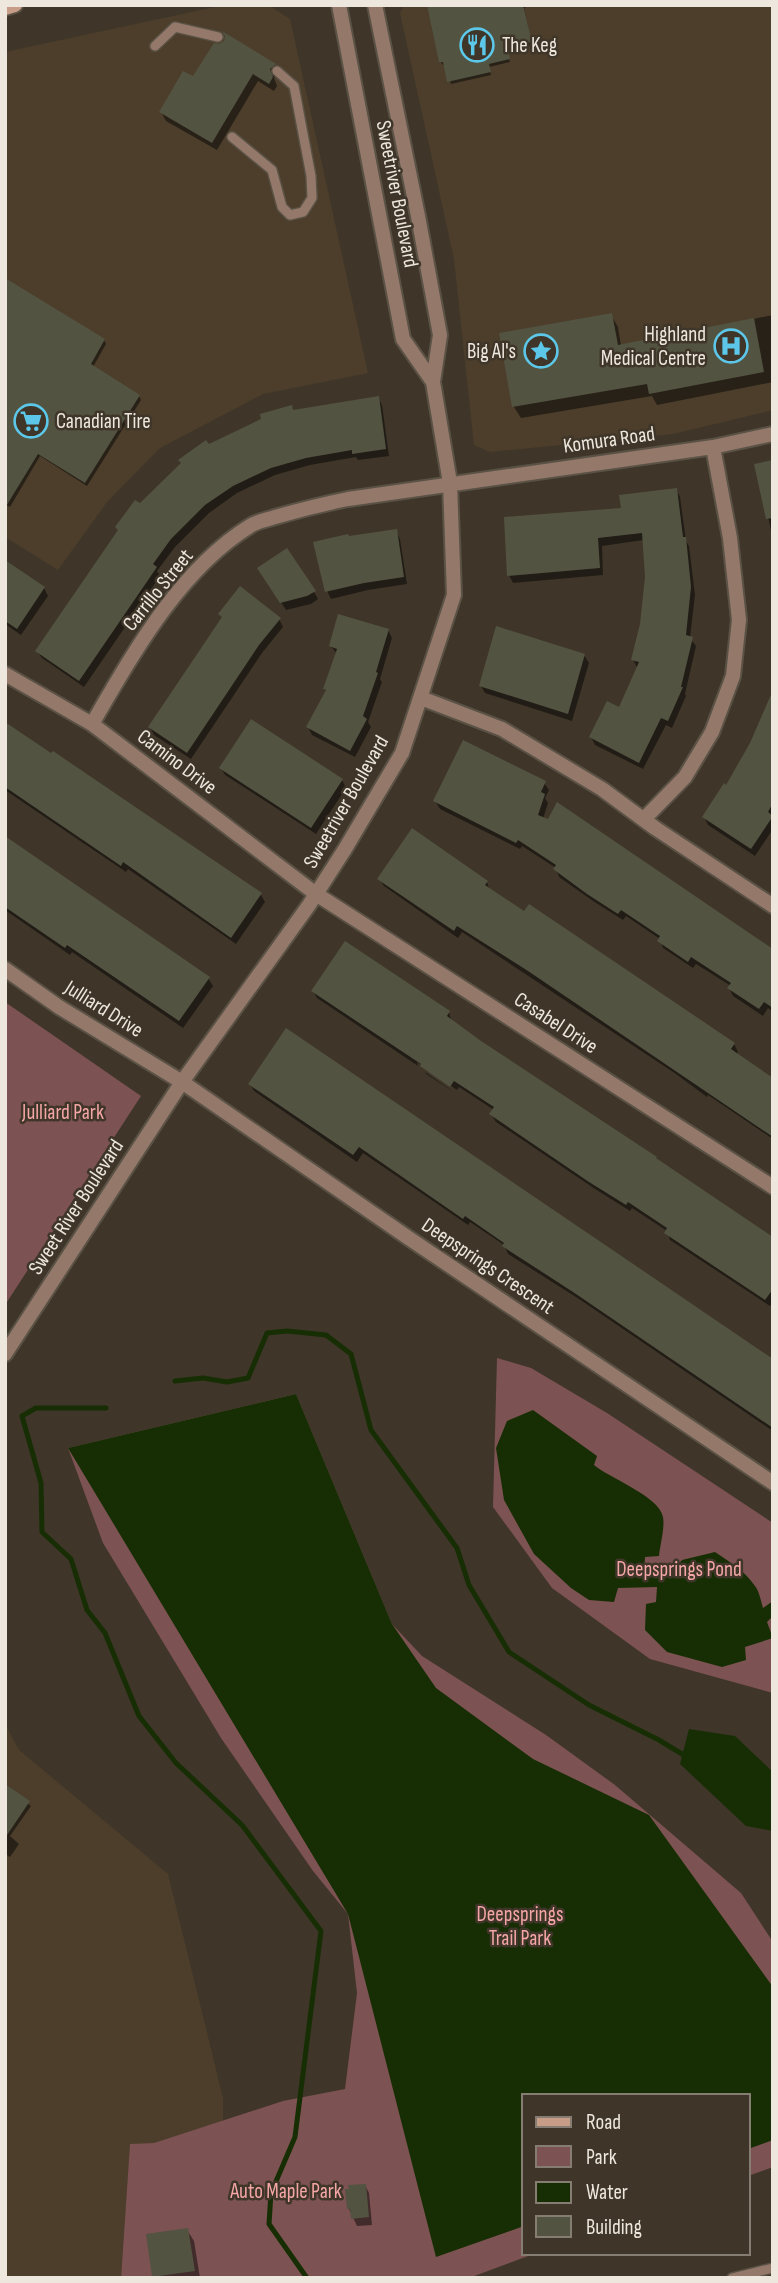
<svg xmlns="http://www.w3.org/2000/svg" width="778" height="2283" viewBox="0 0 778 2283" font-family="'Sofia Sans Condensed',sans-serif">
  <rect width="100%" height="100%" fill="#3f3629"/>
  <!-- built -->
  <path fill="#4c3e2b" d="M224,5H268L290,19L368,373L263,394L160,448L107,502L58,570L5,537V52Z
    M404,5H773V410L673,434L490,452L474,445L454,259L400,13Z
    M5,1724L19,1750L168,1874L223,2098V2121L154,2143L130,2145L121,2278H5Z"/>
  <!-- green -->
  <path fill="#7d5252" d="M5,1002L141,1096L5,1305Z
    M497,1358L531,1368L607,1413L773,1523V1693L650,1659L552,1588L493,1507Z
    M296,1394L392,1624L422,1656L546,1735L615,1785L741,1893L773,1942V2167L748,2176V2096H524V2253H536L469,2278H121L130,2144L154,2143L283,2101L345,2089L357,1993L348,1914L313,1871L221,1738L103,1543L68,1448Z"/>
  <!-- water -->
  <path fill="#172e05" d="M296,1394L392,1624L436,1688L533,1759L649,1815L773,1987V2140L748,2149V2096H524V2226L436,2257L348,1914L68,1448Z
    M533,1410L597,1456L594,1465C611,1479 659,1496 663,1517C665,1528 660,1545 659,1556L645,1557L644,1572L667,1577L682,1560L715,1552C730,1562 745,1571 755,1586C759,1591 761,1601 763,1608L773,1601V1616L767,1622L773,1638L745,1647L746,1660L722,1667L667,1652L645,1630L646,1604L656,1602L657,1587L618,1588L614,1602L589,1600L571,1588L534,1554L504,1500L496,1448L507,1421Z
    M689,1729L735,1736L773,1772V1831L746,1826L680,1764Z"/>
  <!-- shadow -->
  <path fill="#0007" d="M429,5H531L524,8L532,45L507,51L510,62L489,67L491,75L451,84L445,64L443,65L441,62Z
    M226,36L275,65L280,73L274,78L277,86L274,91L258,81L217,150L166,121L161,112L194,79L220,46L225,42Z
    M611,315L618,327L621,346L773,315V382L657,405L652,396L521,418L514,407L501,334Z
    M104,340L106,344L93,367L139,396L141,400L87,486L40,456L10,507L5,504Z
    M378,397L382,405L389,456L358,460L356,457L310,465L275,475L237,493L209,513L175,547L157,571L160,576L84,687L42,658L37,651L140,506L208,446L294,411Z
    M773,461V540L757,465Z
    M676,489L680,497L686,541L689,546L695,595L690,638L696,646L685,694L686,696L672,728L666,725L643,769L595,745L591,737L620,709L638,669L633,660L642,624L647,577L644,540L602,546L603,575L513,583L509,575L623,510Z
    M396,531L400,539L407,584L368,590L331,599L327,591L349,538Z
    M5,562L44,588L48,596L21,635L5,624Z
    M264,575L314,592L318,599L311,604L286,610Z
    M220,614L279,619L283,627L262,653L191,759L154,735L150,727L223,618Z
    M388,630L392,638L380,679L382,682L368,722L371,727L355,757L312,735L308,727L327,692L324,689L337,654L331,646Z
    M584,655L589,663L572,721L485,693L481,686Z
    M773,688V829L755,856L708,825L704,817L727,787L751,743L768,705Z
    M5,724L261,895L265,902L236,944L128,869L126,872L5,790Z
    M221,768L342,780L346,788L316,834L225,775Z
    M544,783L549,790L545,798L548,803L543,819L773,952V1012L768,1008L763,1016L733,996L729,988L731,986L696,964L693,968L663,948L660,939L626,916L623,920L593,901L559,877L556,868L522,846L520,849L440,809L435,801Z
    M5,838L208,978L213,986L183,1028L72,952L70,955L5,910Z
    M379,879L487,882L490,891L734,1044L738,1052L736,1055L770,1078L773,1074V1139L708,1095L707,1097L676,1074L462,932L458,938L384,886Z
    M313,991L449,1013L452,1022L480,1043L656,1158L658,1162L773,1239V1302L770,1306L670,1240L667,1231L632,1208L630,1211L595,1189L496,1122L491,1114L494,1110L459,1087L457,1090L417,1062L418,1066L317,998Z
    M425,1072L455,1093L426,1074Z
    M250,1084L773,1360V1431L579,1299L508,1254L504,1245L470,1222L468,1225L363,1153L357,1162L254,1091Z
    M5,1786L31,1806L10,1836L19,1844L10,1857L5,1854Z
    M365,2185L369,2193L372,2225L357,2226L349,2209Z
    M187,2230L194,2241L200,2278H154Z"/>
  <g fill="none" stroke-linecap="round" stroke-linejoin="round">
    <!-- stream -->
    <path stroke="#172e05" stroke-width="5" d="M175,1381L203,1378L227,1382L248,1378L267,1333L287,1331L326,1335L351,1354L371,1430L457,1548L469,1585L509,1652L589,1705L659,1740L687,1757
      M106,1408H36L22,1416L41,1483L42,1532L71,1559L87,1610L105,1633L139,1716L176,1763L242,1825L321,1931L295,2137L271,2193L269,2224L307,2278"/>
  </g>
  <!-- building -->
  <path fill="#535342" d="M427,5H523L532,42L507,47L510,59L489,64L491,72L447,82L443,62H439Z
    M222,31L276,64L270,69L273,77L269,84L253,74L212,143L159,112L183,71L193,76L214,43L219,44L224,41L225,36Z
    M5,278L105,339L91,364L140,395L85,483L38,454L5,508Z
    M612,313L618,345L754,318L764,372L649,394L647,384L512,407L499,333Z
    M379,396L386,449L352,454V450L306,458L271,468L233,486L205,505L171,539L153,564L157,567L79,681L35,651L118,530L115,527L135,500L140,503L181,463L178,460L206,440L209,444L261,419L260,414L292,405L293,410Z
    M773,460V518L766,519L754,464Z
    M677,488L683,537H686L691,587L686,635L693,637L681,687H683L668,721L661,718L639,763L589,737L607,701L619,707L639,662L631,660L640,624L645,577L642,533L598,538L600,568L507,576L504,517L621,508L619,495Z
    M397,529L404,577L364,583L325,592L313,542L348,534L349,536Z
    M287,548L316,591L307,596L280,603L257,568Z
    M5,560L45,587L17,629L5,621Z
    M240,586L281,618L259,645L187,753L148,727L222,617L218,614Z
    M338,614L389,629L376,672L378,673L363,716L367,719L350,751L306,727L326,690L323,689L337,649L329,646Z
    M496,626L585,654L568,714L479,686Z
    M773,690V803L768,812L773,816L751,849L702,817L724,783L726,785L750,743Z
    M251,719L343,779L311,828L219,768Z
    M5,722L51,753L53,751L262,893L231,938L123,862L121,866L5,787Z
    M463,740L546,781L541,792L545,794L538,815L548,819L557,802L773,949V1008L764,1002L759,1009L727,988L731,983L691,957L688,962L657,941L660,936L621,910L618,914L587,894L553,869L556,865L518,840L516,843L433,801Z
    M412,828L488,881L485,885L524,911L529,904L735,1043L731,1049L773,1078V1137L528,971L457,926L454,931L377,879Z
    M5,836L210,977L179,1021L67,945L65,948L5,907Z
    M345,941L450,1011L447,1016L481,1041L657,1157L656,1158L773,1237V1289L765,1300L664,1233L667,1228L628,1202L626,1205L589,1182L489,1114L494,1107L454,1081L450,1087L420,1066L421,1064L311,991Z
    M286,1028L773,1359V1428L573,1292L502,1246L504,1243L465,1216L463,1219L359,1147L353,1155L248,1084Z
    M5,1784L30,1801L5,1838Z
    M366,2184L369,2217L351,2219L350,2209H347L345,2189H349L348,2185Z
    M188,2228L195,2271L152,2277L146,2234Z"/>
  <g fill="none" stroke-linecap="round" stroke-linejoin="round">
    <defs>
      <path id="service" d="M155,46L175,27L218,37
        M232,137L272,170L282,207L290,215L303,212L312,198L311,176L294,86L277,71
        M732,2278L773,2268"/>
      <path id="minor" d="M339,5L403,339L433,382
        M5,674L92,724L316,894L773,1187
        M421,698L502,729L602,789L655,828L773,906
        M92,724C133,654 179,570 250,526C257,521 267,520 275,517C299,510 323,504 348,499L713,447L773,434
        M645,818L685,777L712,732L733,676L739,620L730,538L713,447
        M5,969L59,1007L182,1082L410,1239L773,1483
        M5,1354L182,1082L309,905L345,849L402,753L454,595L450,483L433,382L440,335L418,216L375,5"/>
      <path id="secondary" d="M5,8L15,5"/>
    </defs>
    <!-- service casing -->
    <use href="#service" stroke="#5b5246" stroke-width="12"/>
    <!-- minor casing -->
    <use href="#minor" stroke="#5b5246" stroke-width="18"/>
    <!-- secondary casing -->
    <use href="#secondary" stroke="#5b5246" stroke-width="18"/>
    <!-- service -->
    <use href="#service" stroke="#94796b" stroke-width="9"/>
    <!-- minor -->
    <use href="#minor" stroke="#94796b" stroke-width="14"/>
    <!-- secondary -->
    <use href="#secondary" stroke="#c89d87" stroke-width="14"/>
  </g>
  <!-- icons -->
  <defs>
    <symbol id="restaurant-ring" viewBox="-11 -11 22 22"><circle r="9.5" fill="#3f3629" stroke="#5cc7e8" stroke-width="1.5"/><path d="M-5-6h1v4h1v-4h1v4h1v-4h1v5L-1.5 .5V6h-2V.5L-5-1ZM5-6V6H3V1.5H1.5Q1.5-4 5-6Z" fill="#5cc7e8"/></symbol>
    <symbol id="hospital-ring" viewBox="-11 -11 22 22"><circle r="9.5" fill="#3f3629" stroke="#5cc7e8" stroke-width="1.5"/><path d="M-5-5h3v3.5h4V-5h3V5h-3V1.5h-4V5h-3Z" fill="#5cc7e8"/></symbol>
    <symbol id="sight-ring" viewBox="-11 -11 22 22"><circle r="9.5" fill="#3f3629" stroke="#5cc7e8" stroke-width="1.5"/><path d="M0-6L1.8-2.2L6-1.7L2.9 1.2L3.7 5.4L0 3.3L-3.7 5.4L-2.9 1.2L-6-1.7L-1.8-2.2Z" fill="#5cc7e8"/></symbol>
    <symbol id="supermarket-ring" viewBox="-11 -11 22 22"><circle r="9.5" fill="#3f3629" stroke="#5cc7e8" stroke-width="1.5"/><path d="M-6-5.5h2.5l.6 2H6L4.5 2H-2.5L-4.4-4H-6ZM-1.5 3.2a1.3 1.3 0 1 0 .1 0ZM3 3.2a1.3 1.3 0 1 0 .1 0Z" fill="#5cc7e8"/></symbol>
  </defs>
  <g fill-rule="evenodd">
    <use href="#restaurant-ring" x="458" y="26" width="38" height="38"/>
    <use href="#hospital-ring" x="712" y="327" width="38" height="38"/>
    <use href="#sight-ring" x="522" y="332" width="38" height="38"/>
    <use href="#supermarket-ring" x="12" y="402" width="38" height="38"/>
  </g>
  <g text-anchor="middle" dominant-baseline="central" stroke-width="5" stroke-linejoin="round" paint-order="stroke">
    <!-- poi labels -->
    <g font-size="21" fill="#ede7de" stroke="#3f3629" text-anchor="start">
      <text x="502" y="45">The Keg</text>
      <text x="706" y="334" text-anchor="end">Highland<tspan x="706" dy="24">Medical Centre</tspan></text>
      <text x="516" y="351" text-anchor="end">Big Al's</text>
      <text x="56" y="421">Canadian Tire</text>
    </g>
    <!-- street labels -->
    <g font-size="21" fill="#ede7de" stroke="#3f3629">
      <text transform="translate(397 194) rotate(79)">Sweetriver Boulevard</text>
      <text transform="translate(609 440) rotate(-8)">Komura Road</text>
      <text transform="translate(158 590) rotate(-51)">Carrillo Street</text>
      <text transform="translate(177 762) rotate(37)">Camino Drive</text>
      <text transform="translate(346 802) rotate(-60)">Sweetriver Boulevard</text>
      <text transform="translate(104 1009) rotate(32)">Julliard Drive</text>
      <text transform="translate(556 1023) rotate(33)">Casabel Drive</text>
      <text transform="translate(76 1207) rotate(-57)">Sweet River Boulevard</text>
      <text transform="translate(488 1266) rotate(34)">Deepsprings Crescent</text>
    </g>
    <!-- park labels -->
    <g font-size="21" fill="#f5a6a6" stroke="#3f3629">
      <text x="63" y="1112">Julliard Park</text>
      <text x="679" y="1569">Deepsprings Pond</text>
      <text x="520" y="1914">Deepsprings<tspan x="520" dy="24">Trail Park</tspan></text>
      <text x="286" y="2191">Auto Maple Park</text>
    </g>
  </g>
  <!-- border -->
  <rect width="778" height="2283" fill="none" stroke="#ede7de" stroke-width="14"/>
  <!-- legend -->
  <rect x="522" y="2094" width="228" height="161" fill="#3f3629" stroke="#857d71" stroke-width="2"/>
  <rect x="536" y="2117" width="35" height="10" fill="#c89d87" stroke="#857d71" stroke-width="2"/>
  <text x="586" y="2129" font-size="21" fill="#ede7de">Road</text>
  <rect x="536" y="2146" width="35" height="21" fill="#7d5252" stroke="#857d71" stroke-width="2"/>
  <text x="586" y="2164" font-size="21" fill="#ede7de">Park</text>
  <rect x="536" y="2182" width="35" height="21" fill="#172e05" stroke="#857d71" stroke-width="2"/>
  <text x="586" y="2199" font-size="21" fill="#ede7de">Water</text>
  <rect x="536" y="2216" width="35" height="21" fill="#535342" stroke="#857d71" stroke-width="2"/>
  <text x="586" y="2234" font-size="21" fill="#ede7de">Building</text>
</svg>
